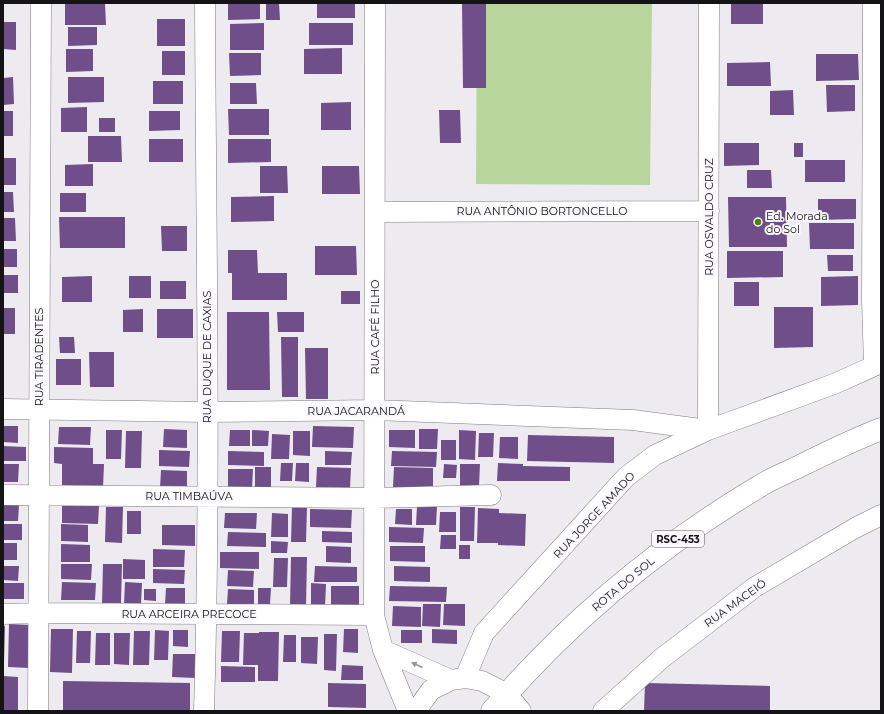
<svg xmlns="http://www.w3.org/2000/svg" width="884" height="714" viewBox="0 0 884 714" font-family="Montserrat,sans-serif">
  <rect width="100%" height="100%" fill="#edebef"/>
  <!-- green -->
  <path fill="#b8d69c" d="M477,3H652L650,185L476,184Z"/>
  <!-- building -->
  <path fill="#704e8a" d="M65,3H105L106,25H65Z
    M228,3H260V19L228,20Z
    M266,3H279L280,20H266Z
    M317,3H355V18H317Z
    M462,3H486V88H463Z
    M731,3H763V24H731Z
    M157,19H185V46H157Z
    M3,22H16V50L3,49Z
    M264,23V50H230V24Z
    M309,23H353V45H309Z
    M68,27H97V45L68,46Z
    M342,48V74H304V49Z
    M66,49H93V71L66,72Z
    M162,51H185V75H162Z
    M229,53H261V75L230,76Z
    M816,54H858L859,80L816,81Z
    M770,62L771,86H727V63Z
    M13,77L14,104L3,105V78Z
    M68,77H104V102L68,103Z
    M153,81H183V104H153Z
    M230,83H256L257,104H230Z
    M826,85H855V111L827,112Z
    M793,90L794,115H770V91Z
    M351,102V130H321V103Z
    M87,107V132H61V108Z
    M228,109H269V135H229Z
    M439,110H460L461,143H440Z
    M3,111H13V136H3Z
    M149,111H180V130L149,131Z
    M99,118H115V132H99Z
    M88,136H121L122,162H88Z
    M149,139H183V162H149Z
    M228,139H271V162L228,163Z
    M724,143H759V165L724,166Z
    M794,143H803V157H794Z
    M3,158H16V185H3Z
    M805,160H845V182H805Z
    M93,164V186H65V165Z
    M260,166H287L288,193H260Z
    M322,166H359L360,194H322Z
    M747,170H771L772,188H747Z
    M3,192H13L14,212H3Z
    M60,193H86V212H60Z
    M274,196V221L231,222V197Z
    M728,197H786L787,247H729Z
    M818,199H856V219L818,220Z
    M59,217H125V248H60Z
    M3,218H15L16,241H3Z
    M809,223H854V249H810Z
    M161,226H187V251H162Z
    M315,246H356L357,275H315Z
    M3,249H17V267H3Z
    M228,250H257L258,273H287V300H232V273H228Z
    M727,251H783V277L727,278Z
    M827,255H853V271H828Z
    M3,275H18V293H3Z
    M92,276V302H62V277Z
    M129,276H151V298H129Z
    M858,276V305L821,306V277Z
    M160,281H186V299H160Z
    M734,282H759V306H734Z
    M341,291H360V304H341Z
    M774,307H813V347L774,348Z
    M3,308H15V334H3Z
    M143,309V332H123V310Z
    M157,309H193V338H157Z
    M227,312H269L270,390H227Z
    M277,312H304V332H278Z
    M59,337H74L75,353H60Z
    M281,337H298V397H282Z
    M305,348H328V399H306Z
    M89,352H114V387H90Z
    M56,359H81V385H56Z
    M3,426H18V443L3,442Z
    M313,426L354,427L353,448L312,447Z
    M59,427H91L90,445L58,444Z
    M164,429L187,430V448L163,447Z
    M419,429H438L437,449H419Z
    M106,430H122L121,459H106Z
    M230,430H250V446H229Z
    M252,430L269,431L268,446H252Z
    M389,430H415V448L389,447Z
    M459,430L476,431L475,460L459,459Z
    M126,431H142L141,468H125Z
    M293,431H310V456L293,455Z
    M479,433H494L493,457H478Z
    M272,434L290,435L289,459H271Z
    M528,435L614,437V463L527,461Z
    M500,437H518V459L499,458Z
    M441,440H456V460H441Z
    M3,446L26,447V461H3Z
    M54,447L93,448V464H104L103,488L62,487V464L54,463Z
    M159,450L190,451L189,467L159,466Z
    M228,451L264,452V466L228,465Z
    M325,451L352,452L351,465H325Z
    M392,451L437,452L436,467L391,466Z
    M281,463H293L292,481H280Z
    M296,463H309V482L295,481Z
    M498,463L523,464V466L570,467V481H497Z
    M3,464H19L18,482H3Z
    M444,464L457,465L456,478H443Z
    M460,464H480L479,486H460Z
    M255,467H271V488L255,487Z
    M317,467L351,468L350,488L316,487Z
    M394,467L433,468V488L393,487Z
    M228,469H253L252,489L228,488Z
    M161,470L187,471V488H160Z
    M3,505H19L18,521H3Z
    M62,505L99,506L98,524L62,523Z
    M417,506H437L436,525H416Z
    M106,507H123L122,543L105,542Z
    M292,507H307L306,542H291Z
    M460,507H475L474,541H460Z
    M478,508L499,509V513L526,514L525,546L498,545V543H477Z
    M310,509L352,510L351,528L310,527Z
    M396,509H412V525L395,524Z
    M127,511H141V534H127Z
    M440,512H456V532H439Z
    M225,513H257L256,529L224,528Z
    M272,513L288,514V537H271Z
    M3,524H22V540H3Z
    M61,524L88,525V542L61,541Z
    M162,525H195V546L162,545Z
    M389,527L424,528L423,543L389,542Z
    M322,531L352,532V543L322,542Z
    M228,532L266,533V547L227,546Z
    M441,535H456V549H440Z
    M271,541L288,542L287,553H271Z
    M3,543H17V560H3Z
    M61,544L90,545V562H61Z
    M459,545H470V559H459Z
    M326,546L351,547V563L326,562Z
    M390,546H425V562L390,561Z
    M153,549L185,550L184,567H153Z
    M220,552H259V569L220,568Z
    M291,557H307L306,606H290Z
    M274,558H288L287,587H273Z
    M123,559L145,560V579H123Z
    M61,564H92L91,580L61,579Z
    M103,564H122L121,604H102Z
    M3,566H19L18,581L3,580Z
    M315,566L357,567V582H314Z
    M394,566L430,567V582L394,581Z
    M153,569L185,570L184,584L153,583Z
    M228,570L254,571L253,587L227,586Z
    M62,582L96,583L95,600H61Z
    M125,582L142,583L141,604H124Z
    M3,583H24V599H3Z
    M311,583L326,584L325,607H311Z
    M331,586H359V606L331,605Z
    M390,586L447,587L446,602L389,601Z
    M166,588H185V605L165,604Z
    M258,588H271L270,604H258Z
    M144,589H156V601L144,600Z
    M228,589L254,590V604H227Z
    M423,604H441L440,627L422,626Z
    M444,604H465V626L443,625Z
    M393,606L421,607V627L392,626Z
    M9,624L30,625L29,668L8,667Z
    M3,626H5L4,663H3Z
    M51,629H73L72,673L50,672Z
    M344,629H358V653L343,652Z
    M432,629L457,630V644L432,643Z
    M155,630L169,631L168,660H154Z
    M173,630H188V647L173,646Z
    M401,630H422V643H401Z
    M77,631H91L90,663H76Z
    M134,631H150L149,665H133Z
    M222,631H240L239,662H221Z
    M259,632H279L278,681H258V665H243L244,633H259Z
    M96,633H110V665H95Z
    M114,633H130L129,665L114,664Z
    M324,634H337L336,671L324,670Z
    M284,635H296V662H283Z
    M301,637H318L317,664L301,663Z
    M173,654H195V678L172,677Z
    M342,665L363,666V680H341Z
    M221,666L255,667V682H221Z
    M3,676L18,677V711H3Z
    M63,681L190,683V711H63Z
    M328,683L366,684V708L328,707Z
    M645,683L770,686V711H644Z"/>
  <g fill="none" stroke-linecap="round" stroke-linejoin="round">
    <defs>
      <path id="minor" d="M375,3L374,615L383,650L408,711
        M873,3L872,300L874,366
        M375,212L709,211
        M3,409L207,412L375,410L633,420L708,430L709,3
        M3,495L375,498L491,495
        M3,614L38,613L374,615
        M383,650L451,680
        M465,678L484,633L626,477L655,455L708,430L834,384L881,363
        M38,711L41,3
        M204,711C211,475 206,239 205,3
        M418,711V708L431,690L451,680L465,678L482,681L507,694L521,711
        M603,711L662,658L755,587L855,528L881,515"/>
      <path id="highway" d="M492,711C569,621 659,546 760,486C772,478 786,473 798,467C826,453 853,440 881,429"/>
    </defs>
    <!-- minor casing -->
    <use href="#minor" stroke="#7e7c80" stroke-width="21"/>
    <!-- highway casing -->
    <use href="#highway" stroke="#7e7c80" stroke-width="23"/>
    <!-- minor -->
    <use href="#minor" stroke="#fff" stroke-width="20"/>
    <!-- highway -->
    <use href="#highway" stroke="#fff" stroke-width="22"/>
  </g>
  <!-- one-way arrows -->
  <defs><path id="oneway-solid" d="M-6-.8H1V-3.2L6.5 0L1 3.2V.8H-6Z"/></defs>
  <use fill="#959596" href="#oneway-solid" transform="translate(417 665) rotate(-156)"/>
  <!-- markers -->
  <circle fill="#53800b" stroke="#faf8fd" stroke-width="1.5" cx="758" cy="222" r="4"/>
  <g text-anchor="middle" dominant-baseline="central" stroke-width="4" stroke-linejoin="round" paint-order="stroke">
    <!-- shield labels -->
    <rect fill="#faf8fd" stroke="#59585b" stroke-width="1" x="652" y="531" width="52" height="16" rx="3"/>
    <g font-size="10" font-weight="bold" fill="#141315">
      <text x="678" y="539">RSC-453</text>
    </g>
    <!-- street labels -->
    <g font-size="11" fill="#141315" stroke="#faf8fd">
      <text x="542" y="211">RUA ANTÔNIO BORTONCELLO</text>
      <text transform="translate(709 217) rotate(-90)">RUA OSVALDO CRUZ</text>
      <text transform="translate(375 327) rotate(-90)">RUA CAFÉ FILHO</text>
      <text transform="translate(39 357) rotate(-90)">RUA TIRADENTES</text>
      <text transform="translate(207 357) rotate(-90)">RUA DUQUE DE CAXIAS</text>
      <text x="356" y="411">RUA JACARANDÁ</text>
      <text x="189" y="496">RUA TIMBAÚVA</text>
      <text transform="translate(594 515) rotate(-47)">RUA JORGE AMADO</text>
      <text transform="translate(623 584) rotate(-40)">ROTA DO SOL</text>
      <text transform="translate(735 603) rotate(-36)">RUA MACEIÓ</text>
      <text x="189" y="614">RUA ARCEIRA PRECOCE</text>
    </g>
    <!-- poi labels -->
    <g font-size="11" fill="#141315" stroke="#faf8fd" text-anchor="start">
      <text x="766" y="216">Ed. Morada<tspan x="766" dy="13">do Sol</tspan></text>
    </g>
  </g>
  <!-- border -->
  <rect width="884" height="714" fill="none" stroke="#141315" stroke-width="8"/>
</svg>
